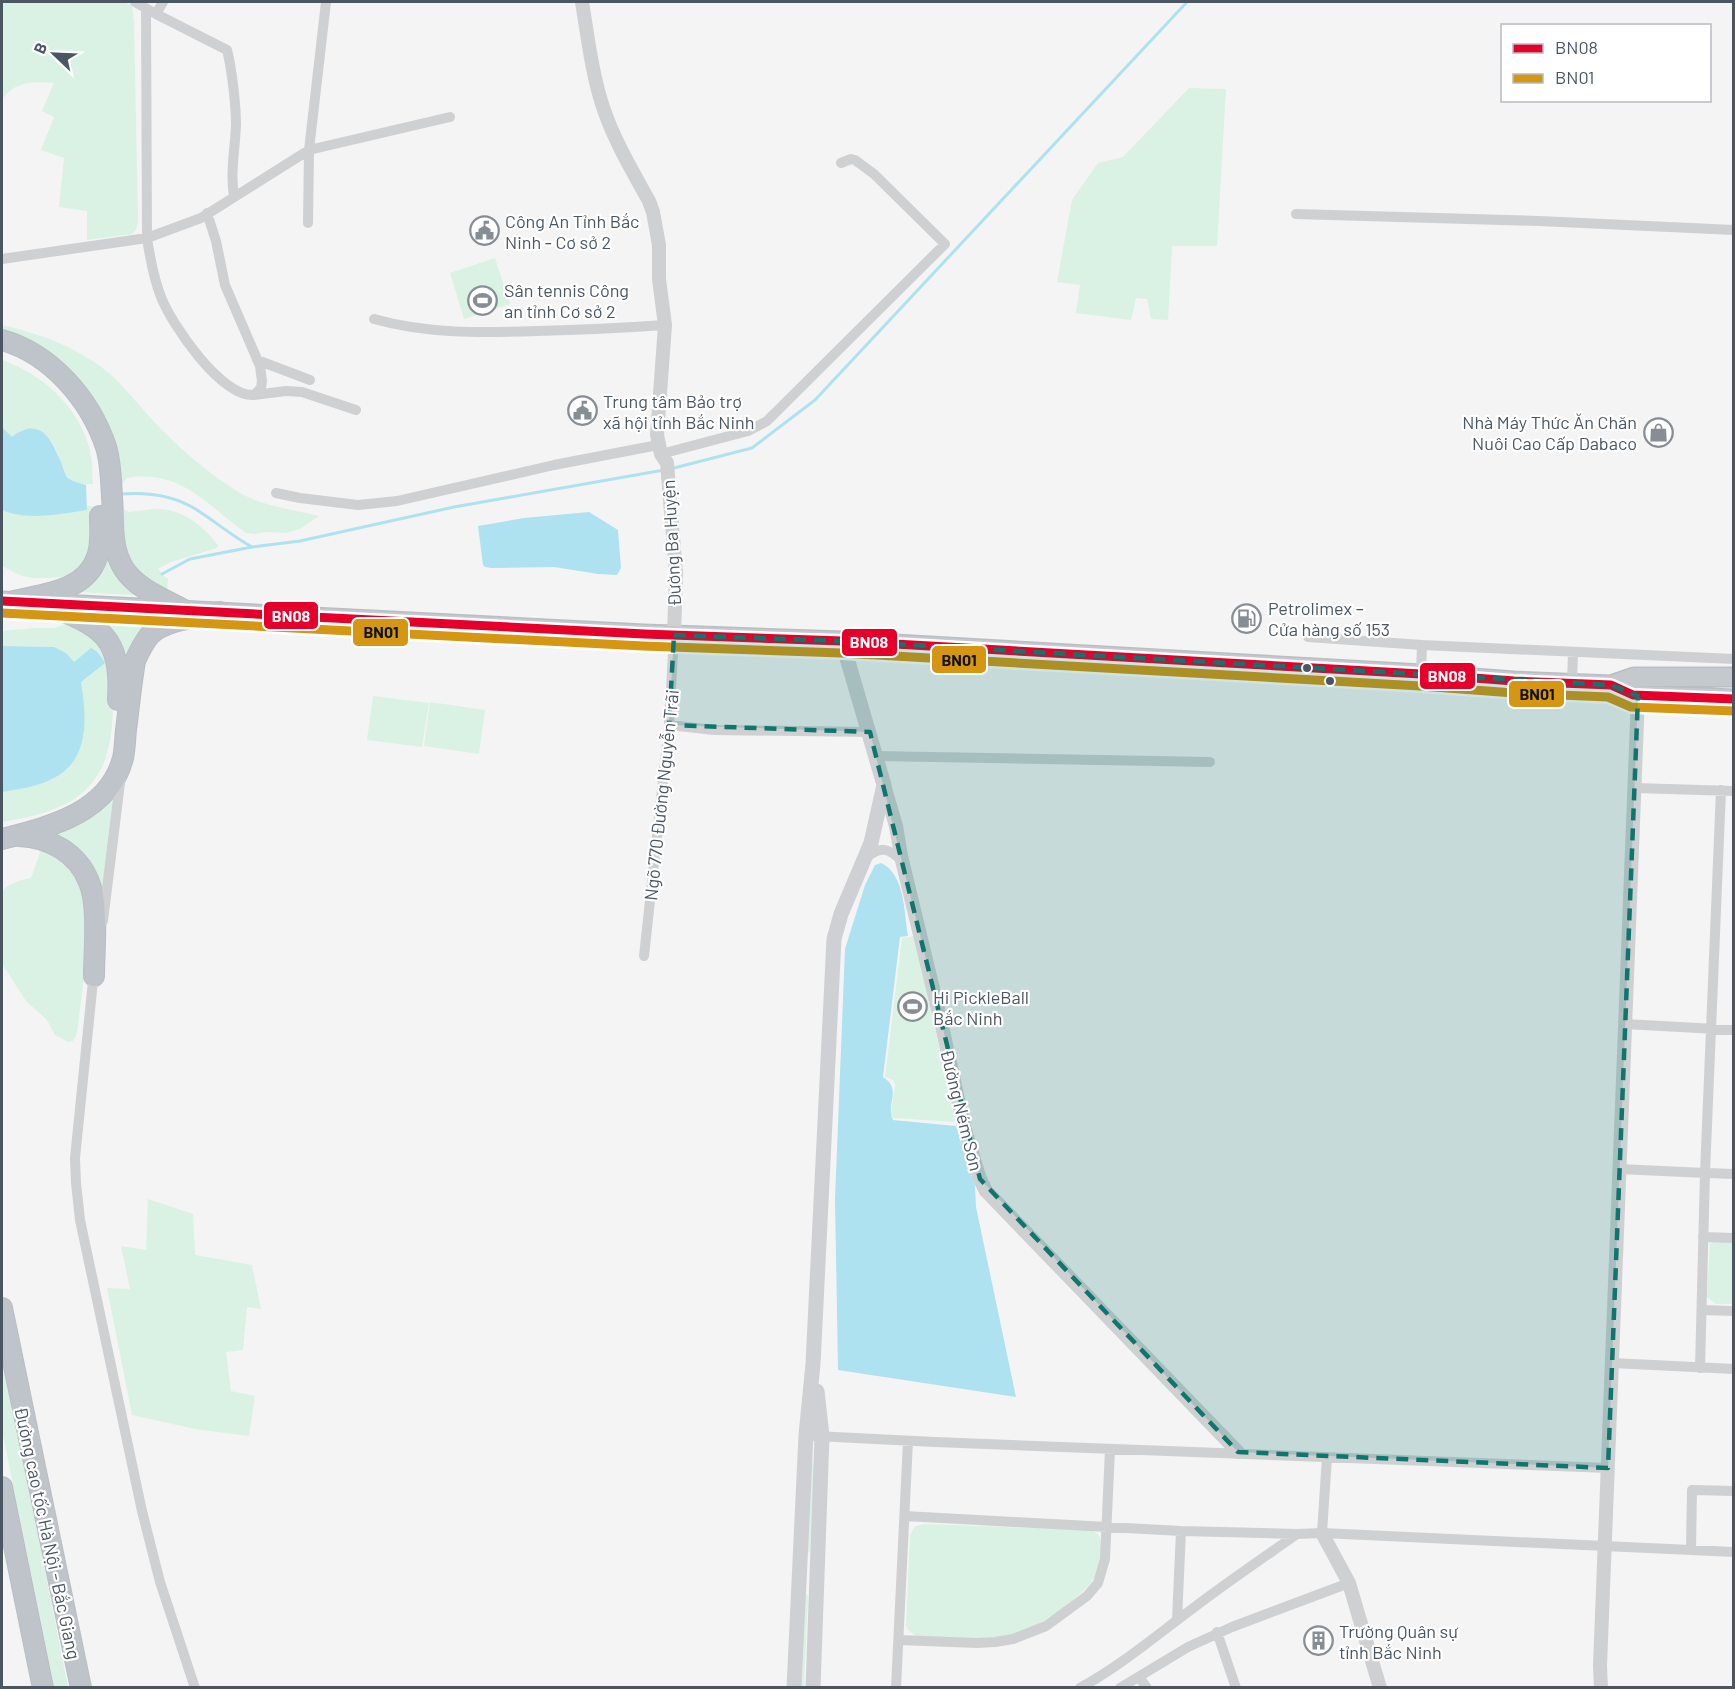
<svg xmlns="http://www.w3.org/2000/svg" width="1735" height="1689" viewBox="0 0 1735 1689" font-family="Barlow,sans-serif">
  <rect width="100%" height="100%" fill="#f4f4f4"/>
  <!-- green -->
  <path fill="#d9f2e3" d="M2,2H122L132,5L134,22L138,221L136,230L132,234L87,240V211L59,207L64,158L41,150L54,117L42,111L54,83C32,81 16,81 2,99Z
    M1189,88L1226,89L1217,246H1172L1168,320L1151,319L1147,299L1136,298L1131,320L1076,313L1080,285L1057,282L1072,200L1098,163L1123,157Z
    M495,258L510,304L464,319L450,273Z
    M2,325C41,334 77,347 109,373C128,390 144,412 162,430C185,453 212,476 240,493C263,506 293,510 319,516L300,529L286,533L265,532L255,534L246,533C206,505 182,469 127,478L122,484L115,485L102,423L2,337Z
    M2,360C43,374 80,408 90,451C93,462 92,473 93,484C84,485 73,483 67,476C60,468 60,455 54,446C42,427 30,423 12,437L2,427Z
    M122,505L125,510L129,512C139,511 149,509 158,509C183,509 204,527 218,545L217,548L171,562L158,569L165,577L168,578L167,592L132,569L121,544Z
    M86,506H94L93,549L79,574C62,577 37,581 20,575C13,572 8,569 2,566V510C26,520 61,514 86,510Z
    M104,550L150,596L76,592Z
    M97,621L148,622L130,647L125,661Z
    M72,622L105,648C108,666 113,685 113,703C113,786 79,810 2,822V792C18,788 37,787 52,779C89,761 87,717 81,682L102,657L95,649L74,663L54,647L2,646V631L37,628H55Z
    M373,696L429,703L422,747L367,740Z
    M430,702L485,710L479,754L424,746Z
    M108,797H114L102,900L44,833Z
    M42,847L55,852L82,883L88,944L77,1033L73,1041L68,1042L55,1035L47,1020L26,1001L4,967L2,960V892C8,883 20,880 31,878Z
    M915,936L955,1122L893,1118L891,1114L895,1085L893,1080L885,1077L902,938Z
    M148,1199L193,1214L195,1255L252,1265L261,1309L247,1307L243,1350L226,1352L231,1391L255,1396L249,1436L195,1429L132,1415L107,1288L130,1289L121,1246L146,1250Z
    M1715,1241H1733V1304H1716L1707,1297L1710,1243Z
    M2,1355L64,1667L68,1687H54L2,1430Z
    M811,1462L814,1464L810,1551L807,1554Z
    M923,1524L1091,1530C1104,1535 1101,1546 1101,1558C1100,1576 1087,1588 1074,1599C1055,1614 1033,1630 1009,1635C979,1641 947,1637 916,1636L908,1630L906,1625L910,1536L914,1527Z
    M806,1594L808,1596L804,1686H802Z"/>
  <!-- water -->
  <path fill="#aee2f0" d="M2,427L12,437C38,417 50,436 60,460C63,466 64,474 68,478C73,482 80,483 86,485L87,510C60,514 27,521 2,510Z
    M589,512L618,530L621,568L617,575L598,574L554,567L491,568L485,567L483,565L478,526L524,518Z
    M2,646L54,647L66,653L74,662L91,648C99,651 101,657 105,663L81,682C87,717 90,761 52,779C37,787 18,789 2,792Z
    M881,863C905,874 904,912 908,936L900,937L883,1077C903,1090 885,1103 893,1120L956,1126L975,1186L976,1207L1016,1397L838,1370L835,1199L845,949L865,885L875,865Z"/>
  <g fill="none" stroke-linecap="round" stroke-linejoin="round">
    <!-- stream -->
    <path stroke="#aee2f0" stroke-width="3" d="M670,469L752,448L815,400L1187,2
      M120,494C146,492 174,495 197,510C216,522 232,536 252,547
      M162,574L190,559L252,547L300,541L454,507L664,470"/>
    <defs>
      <path id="trunk" d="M2,601L644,634L842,641L1421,674L1514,681L1611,685L1633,695L1734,699
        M1611,685L1634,677H1734"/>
      <path id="motorway" d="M2,340C51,354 90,399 106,447C111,463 111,482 112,497C114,522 110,547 124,569C137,589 164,599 184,610
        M14,601C44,594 86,591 97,557C102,544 100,529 100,516
        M43,603C99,626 122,633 118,700
        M19,836C49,837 78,853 89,882C99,906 94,950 94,976
        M2,839C49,827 109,813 123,758C125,749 125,739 126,730C129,707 131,684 135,661C139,652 143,644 149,636C163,620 199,617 220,612
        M2,1308L81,1688
        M2,1487L43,1688"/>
    </defs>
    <!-- trunk casing -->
    <use href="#trunk" stroke="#b9bec3" stroke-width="21"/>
    <!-- motorway casing -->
    <use href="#motorway" stroke="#b9bec3" stroke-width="22"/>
    <!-- minor -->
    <path stroke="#ced0d2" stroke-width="10" d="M135,2L156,14L227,50C232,69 236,106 236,125C235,149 230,173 234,196
      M146,9L147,238L201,218L309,150L326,2
      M156,14L163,2
      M1296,214L1539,221L1734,230
      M308,223L309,150L450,117
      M2,259L147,238C150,258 154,279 161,297C172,325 221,397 254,395L261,388L262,381L260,366L225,285L216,241L207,213
      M374,319C427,334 482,333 537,331C580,330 622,328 665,325
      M257,360L310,380
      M254,395L286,391L302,392L356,410
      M661,454L748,431L767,421L945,244L874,174L855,160L851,159L841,163
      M276,493L300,498L358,505L397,501L554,465L658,445
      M1308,637L1422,645
      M1421,674L1422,645L1734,659
      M1572,683L1573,652
      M669,725L714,730L870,732
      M876,756L1210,762
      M1635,788L1734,791
      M1721,790L1705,1173L1734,1174
      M865,859C880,845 889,848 902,861
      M103,921L121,775
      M644,956L669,725L674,635
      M94,971L75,1158L76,1183L80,1220L142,1511L160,1582L195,1688
      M1625,1024L1734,1030
      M1619,1169L1705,1173L1700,1368
      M1703,1237L1734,1238
      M1702,1310L1734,1311
      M1612,1363L1734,1369
      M815,1436L935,1442L1608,1468
      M905,1516L1181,1531L1297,1534L1322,1533L1327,1457
      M1322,1533L1734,1552
      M1691,1550L1692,1490L1734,1491
      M1177,1620L1181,1531
      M1217,1632L1236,1688
      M899,1640L977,1643L995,1642L1013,1639L1046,1626L1087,1596L1098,1583L1105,1559L1110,1449
      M1139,1677L1147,1688
      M896,1688L908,1441
      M1080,1688C1122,1665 1158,1634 1196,1606C1229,1581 1263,1558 1297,1534
      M1120,1688L1188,1647L1232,1627L1349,1583"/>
    <!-- tertiary -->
    <path stroke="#ced0d2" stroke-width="14" d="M582,2C588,38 592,75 604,110C615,142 633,172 649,201L653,212L659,245V279L665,325L657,435L661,454L667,463L676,574L674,635
      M884,785L896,826L901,856L942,1026L964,1127L980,1179L986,1191L1238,1452
      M1322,1533L1349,1583L1380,1688
      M1601,1688L1600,1666L1638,696"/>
    <!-- secondary -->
    <path stroke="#ced0d4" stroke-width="15" d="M794,1688L806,1435L813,1364L834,939L841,914L871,843L884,785L842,641
      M813,1688L822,1436L817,1391"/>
    <!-- trunk -->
    <use href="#trunk" stroke="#c4c9cd" stroke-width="18"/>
    <!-- motorway -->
    <use href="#motorway" stroke="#bec4c9" stroke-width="20"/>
    <defs>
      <path id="bus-1" d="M2,601L644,634L842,641L1421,674L1514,681L1611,685L1633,695L1734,699"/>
      <path id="bus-2" d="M2,613L643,646L841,653L1420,686L1514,693L1608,697L1631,707L1734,711"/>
    </defs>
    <!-- bus-1 casing -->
    <use href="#bus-1" stroke="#fff" stroke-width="14"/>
    <!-- bus-2 casing -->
    <use href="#bus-2" stroke="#fff" stroke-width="14"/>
    <!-- bus-1 -->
    <use href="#bus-1" stroke="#e4002b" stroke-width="9"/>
    <!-- bus-2 -->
    <use href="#bus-2" stroke="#d49613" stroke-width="9"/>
  </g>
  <!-- marked area -->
  <path fill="#0f766e" fill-opacity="0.2" stroke="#0f766e" stroke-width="4.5" stroke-dasharray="12 8" stroke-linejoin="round" d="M674,635L842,641L1611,685L1638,696L1608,1468L1238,1452L980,1179L870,732L669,725Z"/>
  <!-- icons -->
  <defs>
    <symbol id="civic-ring" viewBox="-11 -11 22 22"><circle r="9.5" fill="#fff" stroke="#868d94" stroke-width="1.5"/><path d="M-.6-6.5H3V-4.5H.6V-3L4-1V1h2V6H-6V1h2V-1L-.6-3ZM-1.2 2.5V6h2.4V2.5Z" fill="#868d94"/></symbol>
    <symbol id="stadium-ring" viewBox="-11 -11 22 22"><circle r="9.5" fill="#fff" stroke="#868d94" stroke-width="1.5"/><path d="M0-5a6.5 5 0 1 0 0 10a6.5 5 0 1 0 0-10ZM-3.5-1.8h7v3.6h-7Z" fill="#868d94"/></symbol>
    <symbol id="shop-ring" viewBox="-11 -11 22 22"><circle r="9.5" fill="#fff" stroke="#868d94" stroke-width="1.5"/><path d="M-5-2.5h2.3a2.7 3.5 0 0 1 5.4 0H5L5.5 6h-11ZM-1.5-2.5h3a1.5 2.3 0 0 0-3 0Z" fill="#868d94"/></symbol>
    <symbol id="fuel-ring" viewBox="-11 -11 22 22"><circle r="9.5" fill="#fff" stroke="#868d94" stroke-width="1.5"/><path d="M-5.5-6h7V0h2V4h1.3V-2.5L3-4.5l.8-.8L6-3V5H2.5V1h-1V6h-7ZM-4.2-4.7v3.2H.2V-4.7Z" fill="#868d94"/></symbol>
    <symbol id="building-ring" viewBox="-11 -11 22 22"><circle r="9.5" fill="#fff" stroke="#868d94" stroke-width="1.5"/><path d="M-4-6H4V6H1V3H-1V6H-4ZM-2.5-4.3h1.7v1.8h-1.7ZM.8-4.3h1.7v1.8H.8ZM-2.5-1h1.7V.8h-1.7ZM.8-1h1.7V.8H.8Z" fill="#868d94"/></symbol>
  </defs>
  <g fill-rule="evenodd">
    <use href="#civic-ring" x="468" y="214" width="33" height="33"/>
    <use href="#stadium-ring" x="466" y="284" width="33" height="33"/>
    <use href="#civic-ring" x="566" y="394" width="33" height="33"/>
    <use href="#shop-ring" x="1642" y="416" width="33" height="33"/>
    <use href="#fuel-ring" x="1230" y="602" width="33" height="33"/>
    <use href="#stadium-ring" x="896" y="990" width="33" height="33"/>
    <use href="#building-ring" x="1302" y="1624" width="33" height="33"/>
  </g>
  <!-- markers -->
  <g fill="#4a5661" stroke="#fff" stroke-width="2">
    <circle cx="1307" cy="668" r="5"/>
    <circle cx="1330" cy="681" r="5"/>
  </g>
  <g text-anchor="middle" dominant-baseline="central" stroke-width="4.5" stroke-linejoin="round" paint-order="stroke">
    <!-- poi labels -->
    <g font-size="18" fill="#4a5661" stroke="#fff" text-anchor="start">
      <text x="505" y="221">Công An Tỉnh Bắc<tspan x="505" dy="21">Ninh - Cơ sở 2</tspan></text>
      <text x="504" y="290">Sân tennis Công<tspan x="504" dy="21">an tỉnh Cơ sở 2</tspan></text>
      <text x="603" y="401">Trung tâm Bảo trợ<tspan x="603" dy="21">xã hội tỉnh Bắc Ninh</tspan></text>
      <text x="1637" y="422" text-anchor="end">Nhà Máy Thức Ăn Chăn<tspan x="1637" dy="21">Nuôi Cao Cấp Dabaco</tspan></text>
      <text x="1268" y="608">Petrolimex –<tspan x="1268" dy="21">Cửa hàng số 153</tspan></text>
      <text x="933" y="997">Hi PickleBall<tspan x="933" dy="21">Bắc Ninh</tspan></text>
      <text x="1339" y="1631">Trường Quân sự<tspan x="1339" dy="21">tỉnh Bắc Ninh</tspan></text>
    </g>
    <!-- street labels -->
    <g font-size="18" fill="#4a5661" stroke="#fff">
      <text transform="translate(671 543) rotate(-93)">Đường Ba Huyện</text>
      <text transform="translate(661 795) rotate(-84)">Ngõ 770 Đường Nguyễn Trãi</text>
      <text transform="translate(962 1110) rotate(76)">Đường Ném Sơn</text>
      <text transform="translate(48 1533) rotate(78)">Đường cao tốc Hà Nội - Bắc Giang</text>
    </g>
  </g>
  <g stroke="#fff" stroke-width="2">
    <rect x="263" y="601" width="56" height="29" rx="6" fill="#e4002b"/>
    <rect x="352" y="618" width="57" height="29" rx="6" fill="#d49613"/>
    <rect x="841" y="628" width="57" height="29" rx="6" fill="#e4002b"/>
    <rect x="931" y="645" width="56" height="29" rx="6" fill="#d49613"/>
    <rect x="1419" y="662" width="57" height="28" rx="6" fill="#e4002b"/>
    <rect x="1508" y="680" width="57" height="28" rx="6" fill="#d49613"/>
  </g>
  <g font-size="16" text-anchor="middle" font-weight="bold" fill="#fff">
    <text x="291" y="622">BN08</text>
    <text x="869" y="648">BN08</text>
    <text x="1447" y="682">BN08</text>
  </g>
  <g font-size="16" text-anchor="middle" font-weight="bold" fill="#111">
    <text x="381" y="638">BN01</text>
    <text x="959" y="666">BN01</text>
    <text x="1537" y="700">BN01</text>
  </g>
  <!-- border -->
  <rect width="1735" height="1689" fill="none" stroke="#4a5661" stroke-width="6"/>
  <!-- legend -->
  <rect x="1501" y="24" width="210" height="78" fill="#ffffff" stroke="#b7bbc0" stroke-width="1.5"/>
  <rect x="1513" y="44" width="30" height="9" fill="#e4002b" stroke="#b7bbc0" stroke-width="1.5"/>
  <text x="1555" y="54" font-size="18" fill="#4a5661">BN08</text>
  <rect x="1513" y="74" width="30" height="9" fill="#d49613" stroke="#b7bbc0" stroke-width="1.5"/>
  <text x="1555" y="84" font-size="18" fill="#4a5661">BN01</text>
  <!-- north arrow -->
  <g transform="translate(54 54) rotate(293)" stroke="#ffffff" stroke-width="4.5" paint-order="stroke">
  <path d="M0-4.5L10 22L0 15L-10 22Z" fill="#4a5661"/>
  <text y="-9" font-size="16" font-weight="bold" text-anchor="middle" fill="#4a5661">B</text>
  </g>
</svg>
